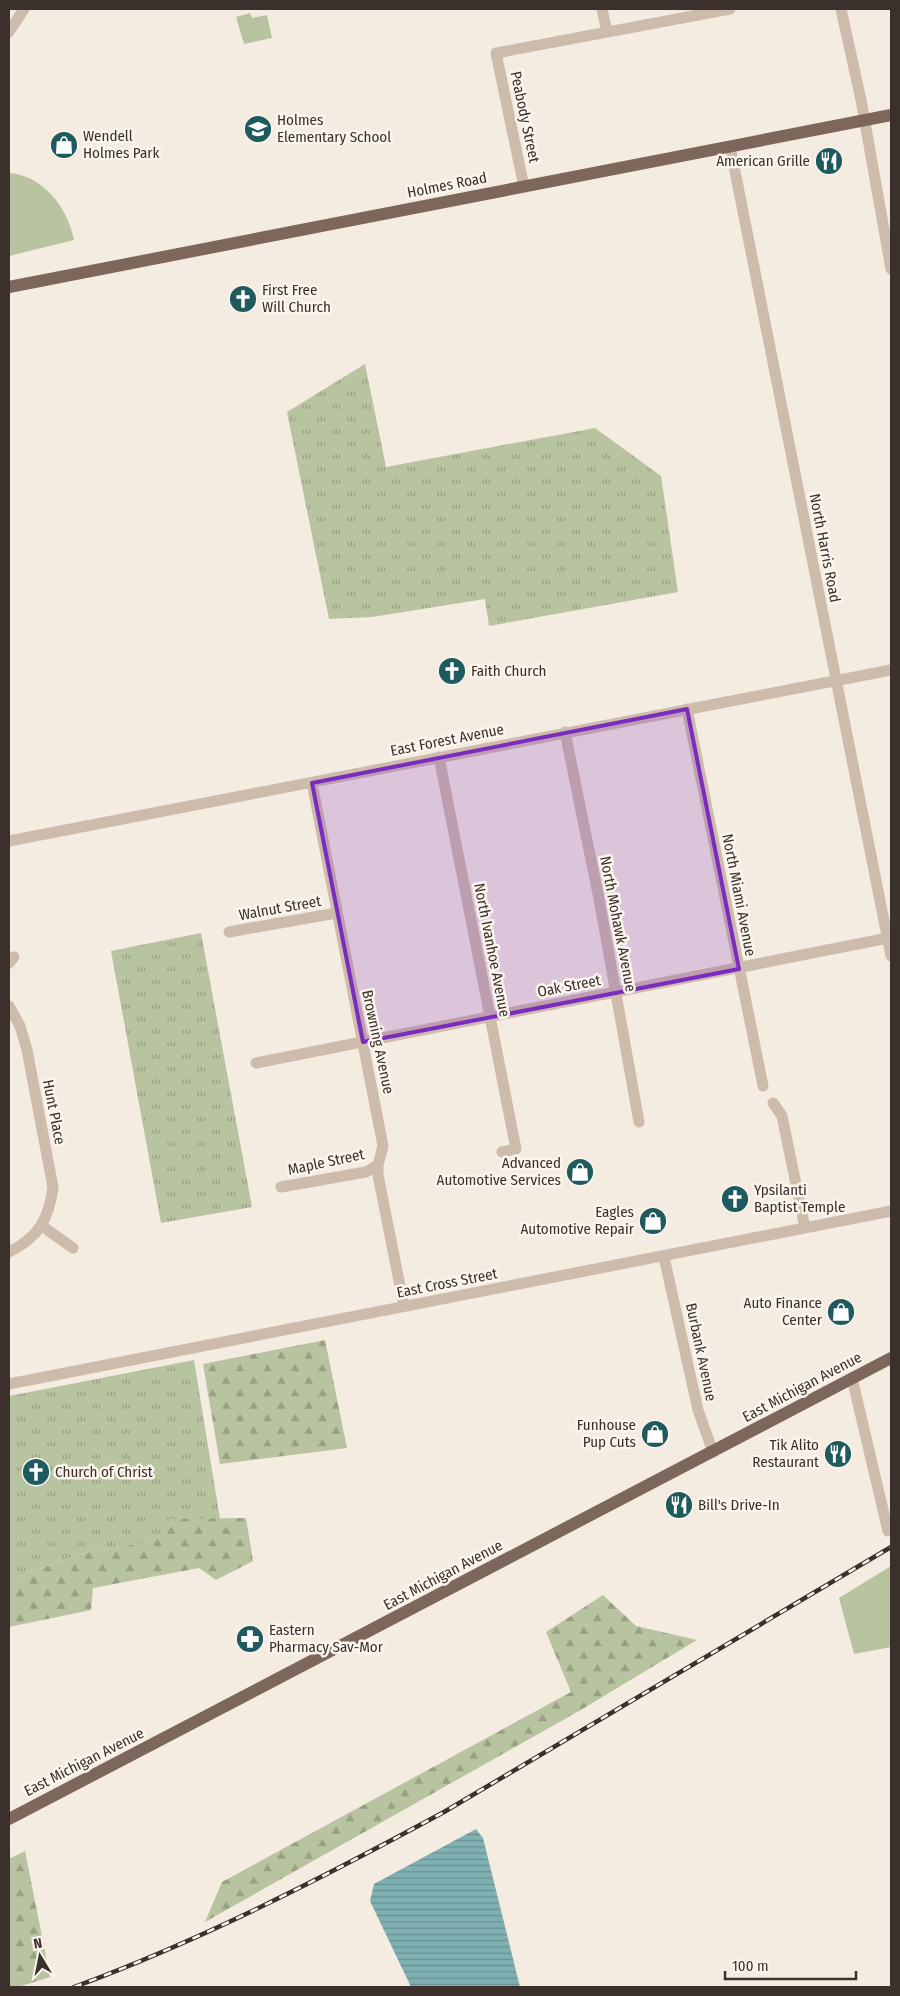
<svg xmlns="http://www.w3.org/2000/svg" width="900" height="1996" viewBox="0 0 900 1996" font-family="'Fira Sans Condensed',sans-serif">
  <defs>
    <pattern id="grass-tufts" width="24" height="20" patternUnits="userSpaceOnUse" patternTransform="scale(1.25)"><rect width="24" height="20" fill="#b8c4a0"/><path d="M3 7l-1-3M5 7V3M7 7l1-3M15 17l-1-3M17 17v-4M19 17l1-3" fill="none" stroke="#97a083"/></pattern>
    <pattern id="forest-firs" width="22" height="20" patternUnits="userSpaceOnUse" patternTransform="scale(1.25)"><rect width="22" height="20" fill="#b8c4a0"/><path d="M5 1l3.5 6h-7zM16 11l3.5 6h-7z" fill="#97a083"/></pattern>
    <pattern id="water-rules" width="6" height="5" patternUnits="userSpaceOnUse" patternTransform="scale(1.25)"><rect width="6" height="5" fill="#7fb0b2"/><path d="M0 2.5h6" fill="none" stroke="#699091"/></pattern>
  </defs>
  <rect width="100%" height="100%" fill="#f4ebe1"/>
  <!-- grass -->
  <path fill="url(#grass-tufts)" d="M365,364L386,467L595,428L661,476L678,592L489,626L485,599L372,617L329,619L287,412Z
    M201,933L252,1207L161,1223L111,951Z
    M194,1360L220,1519H170L155,1541L84,1553L9,1580V1396Z"/>
  <!-- forest -->
  <path fill="url(#forest-firs)" d="M325,1340L347,1448L220,1464L203,1364Z
    M246,1518L253,1561L216,1580L199,1568L93,1588L91,1610L9,1627V1580L84,1553L154,1541L170,1519Z
    M603,1595L636,1626L697,1640L579,1711L205,1922L222,1882L571,1692L546,1632Z
    M25,1851L50,1977L18,1987H9V1859Z"/>
  <!-- park -->
  <path fill="#b8c4a0" d="M250,13L252,18L267,15L272,38L244,44L236,17Z
    M9,173C43,175 68,208 74,240L9,256Z
    M891,1566V1647L854,1654L839,1598Z"/>
  <!-- water -->
  <path fill="url(#water-rules)" d="M476,1829L483,1838L520,1987H411L370,1901L374,1884Z"/>
  <g fill="none" stroke-linecap="round" stroke-linejoin="round">
    <!-- minor -->
    <path stroke="#cdbbac" stroke-width="11" d="M602,9L607,32
      M841,9L861,100L891,269
      M9,32L24,9
      M730,146L891,956
      M524,187L496,53L730,9
      M687,709L763,1086
      M565,732L599,899L639,1122
      M439,757L516,1149L502,1152
      M312,783L383,1146L378,1165V1175L404,1306
      M9,841L891,670
      M229,932L336,913
      M9,963L14,957
      M9,1006L20,1026L27,1050L53,1187C49,1219 38,1238 9,1252
      M256,1063L888,938
      M773,1103L782,1116L805,1228
      M281,1187L366,1172L378,1165
      M42,1226L73,1248
      M664,1257L698,1410L713,1452
      M852,1378L888,1531
      M9,1384L891,1211"/>
    <!-- major -->
    <path stroke="#7d675c" stroke-width="12" d="M9,287L891,115
      M9,1819L891,1358"/>
    <defs>
      <path id="rail" d="M74,1987C202,1940 324,1877 444,1812L891,1547"/>
    </defs>
    <!-- rail casing -->
    <use href="#rail" stroke="#3b302b" stroke-width="4.5"/>
    <!-- rail -->
    <use href="#rail" stroke="#fbf5ee" stroke-width="2.5" stroke-dasharray="8" stroke-linecap="butt"/>
  </g>
  <!-- marked area -->
  <path fill="#7b2cbf" fill-opacity="0.2" stroke="#7b2cbf" stroke-width="4" stroke-linejoin="round" d="M687,709L739,969L363,1042L312,783Z"/>
  <!-- icons -->
  <defs>
    <symbol id="school-disc" viewBox="-11 -11 22 22"><circle r="9.5" fill="#1f5a5e" stroke="#fbf5ee"/><path d="M0-5L7-2L0 1L-7-2ZM-4 1L0 2.5L4 1V4Q0 6-4 4Z" fill="#fff"/></symbol>
    <symbol id="shop-disc" viewBox="-11 -11 22 22"><circle r="9.5" fill="#1f5a5e" stroke="#fbf5ee"/><path d="M-5-2.5h2.3a2.7 3.5 0 0 1 5.4 0H5L5.5 6h-11ZM-1.5-2.5h3a1.5 2.3 0 0 0-3 0Z" fill="#fff"/></symbol>
    <symbol id="restaurant-disc" viewBox="-11 -11 22 22"><circle r="9.5" fill="#1f5a5e" stroke="#fbf5ee"/><path d="M-5-6h1v4h1v-4h1v4h1v-4h1v5L-1.5 .5V6h-2V.5L-5-1ZM5-6V6H3V1.5H1.5Q1.5-4 5-6Z" fill="#fff"/></symbol>
    <symbol id="church-disc" viewBox="-11 -11 22 22"><circle r="9.5" fill="#1f5a5e" stroke="#fbf5ee"/><path d="M-1.2-6h2.4v3.5h3.3v2.4h-3.3V6h-2.4V-.1h-3.3v-2.4h3.3Z" fill="#fff"/></symbol>
    <symbol id="pharmacy-disc" viewBox="-11 -11 22 22"><circle r="9.5" fill="#1f5a5e" stroke="#fbf5ee"/><path d="M-2-6h4v4h4v4h-4v4h-4v-4h-4v-4h4Z" fill="#fff"/></symbol>
  </defs>
  <g fill-rule="evenodd">
    <use href="#school-disc" x="242" y="113" width="32" height="32"/>
    <use href="#shop-disc" x="48" y="129" width="32" height="32"/>
    <use href="#restaurant-disc" x="813" y="145" width="32" height="32"/>
    <use href="#church-disc" x="227" y="283" width="32" height="32"/>
    <use href="#church-disc" x="436" y="655" width="32" height="32"/>
    <use href="#shop-disc" x="564" y="1156" width="32" height="32"/>
    <use href="#church-disc" x="719" y="1183" width="32" height="32"/>
    <use href="#shop-disc" x="637" y="1205" width="32" height="32"/>
    <use href="#shop-disc" x="825" y="1296" width="32" height="32"/>
    <use href="#shop-disc" x="639" y="1418" width="32" height="32"/>
    <use href="#restaurant-disc" x="822" y="1438" width="32" height="32"/>
    <use href="#church-disc" x="20" y="1456" width="32" height="32"/>
    <use href="#restaurant-disc" x="663" y="1489" width="32" height="32"/>
    <use href="#pharmacy-disc" x="234" y="1623" width="32" height="32"/>
  </g>
  <g text-anchor="middle" dominant-baseline="central" stroke-width="5" stroke-linejoin="round" paint-order="stroke">
    <!-- street labels -->
    <g font-size="15" fill="#3b302b" stroke="#fbf5ee">
      <text transform="translate(525 117) rotate(78)">Peabody Street</text>
      <text transform="translate(447 185) rotate(-11)">Holmes Road</text>
      <text transform="translate(825 548) rotate(79)">North Harris Road</text>
      <text transform="translate(447 740) rotate(-11)">East Forest Avenue</text>
      <text transform="translate(739 895) rotate(79)">North Miami Avenue</text>
      <text transform="translate(280 908) rotate(-10)">Walnut Street</text>
      <text transform="translate(618 924) rotate(79)">North Mohawk Avenue</text>
      <text transform="translate(492 950) rotate(79)">North Ivanhoe Avenue</text>
      <text transform="translate(569 986) rotate(-11)">Oak Street</text>
      <text transform="translate(378 1042) rotate(78)">Browning Avenue</text>
      <text transform="translate(54 1112) rotate(79)">Hunt Place</text>
      <text transform="translate(326 1162) rotate(-12)">Maple Street</text>
      <text transform="translate(447 1283) rotate(-11)">East Cross Street</text>
      <text transform="translate(701 1352) rotate(78)">Burbank Avenue</text>
      <text transform="translate(802 1387) rotate(-28)">East Michigan Avenue</text>
      <text transform="translate(443 1575) rotate(-28)">East Michigan Avenue</text>
      <text transform="translate(84 1762) rotate(-27)">East Michigan Avenue</text>
    </g>
    <!-- poi labels -->
    <g font-size="15" fill="#3b302b" stroke="#fbf5ee" text-anchor="start">
      <text x="277" y="120">Holmes<tspan x="277" dy="17">Elementary School</tspan></text>
      <text x="83" y="136">Wendell<tspan x="83" dy="17">Holmes Park</tspan></text>
      <text x="810" y="161" text-anchor="end">American Grille</text>
      <text x="262" y="290">First Free<tspan x="262" dy="17">Will Church</tspan></text>
      <text x="471" y="671">Faith Church</text>
      <text x="561" y="1163" text-anchor="end">Advanced<tspan x="561" dy="17">Automotive Services</tspan></text>
      <text x="754" y="1190">Ypsilanti<tspan x="754" dy="17">Baptist Temple</tspan></text>
      <text x="634" y="1212" text-anchor="end">Eagles<tspan x="634" dy="17">Automotive Repair</tspan></text>
      <text x="822" y="1303" text-anchor="end">Auto Finance<tspan x="822" dy="17">Center</tspan></text>
      <text x="636" y="1425" text-anchor="end">Funhouse<tspan x="636" dy="17">Pup Cuts</tspan></text>
      <text x="819" y="1445" text-anchor="end">Tik Alito<tspan x="819" dy="17">Restaurant</tspan></text>
      <text x="55" y="1472">Church of Christ</text>
      <text x="698" y="1505">Bill's Drive-In</text>
      <text x="269" y="1630">Eastern<tspan x="269" dy="17">Pharmacy Sav-Mor</tspan></text>
    </g>
  </g>
  <!-- border -->
  <rect width="900" height="1996" fill="none" stroke="#3b302b" stroke-width="20"/>
  <!-- north arrow -->
  <g transform="translate(40 1956) rotate(350)" stroke="#fbf5ee" stroke-width="4" paint-order="stroke">
  <path d="M0-4L9 19L0 12L-9 19Z" fill="#3b302b"/>
  <text y="-8" font-size="14" font-weight="bold" text-anchor="middle" fill="#3b302b">N</text>
  </g>
  <!-- scale -->
  <path d="M725 1971v8h131v-8" fill="none" stroke="#3b302b" stroke-width="2.5"/>
  <text x="732" y="1971" font-size="15" fill="#3b302b" stroke="#fbf5ee" stroke-width="4" paint-order="stroke">100 m</text>
</svg>
